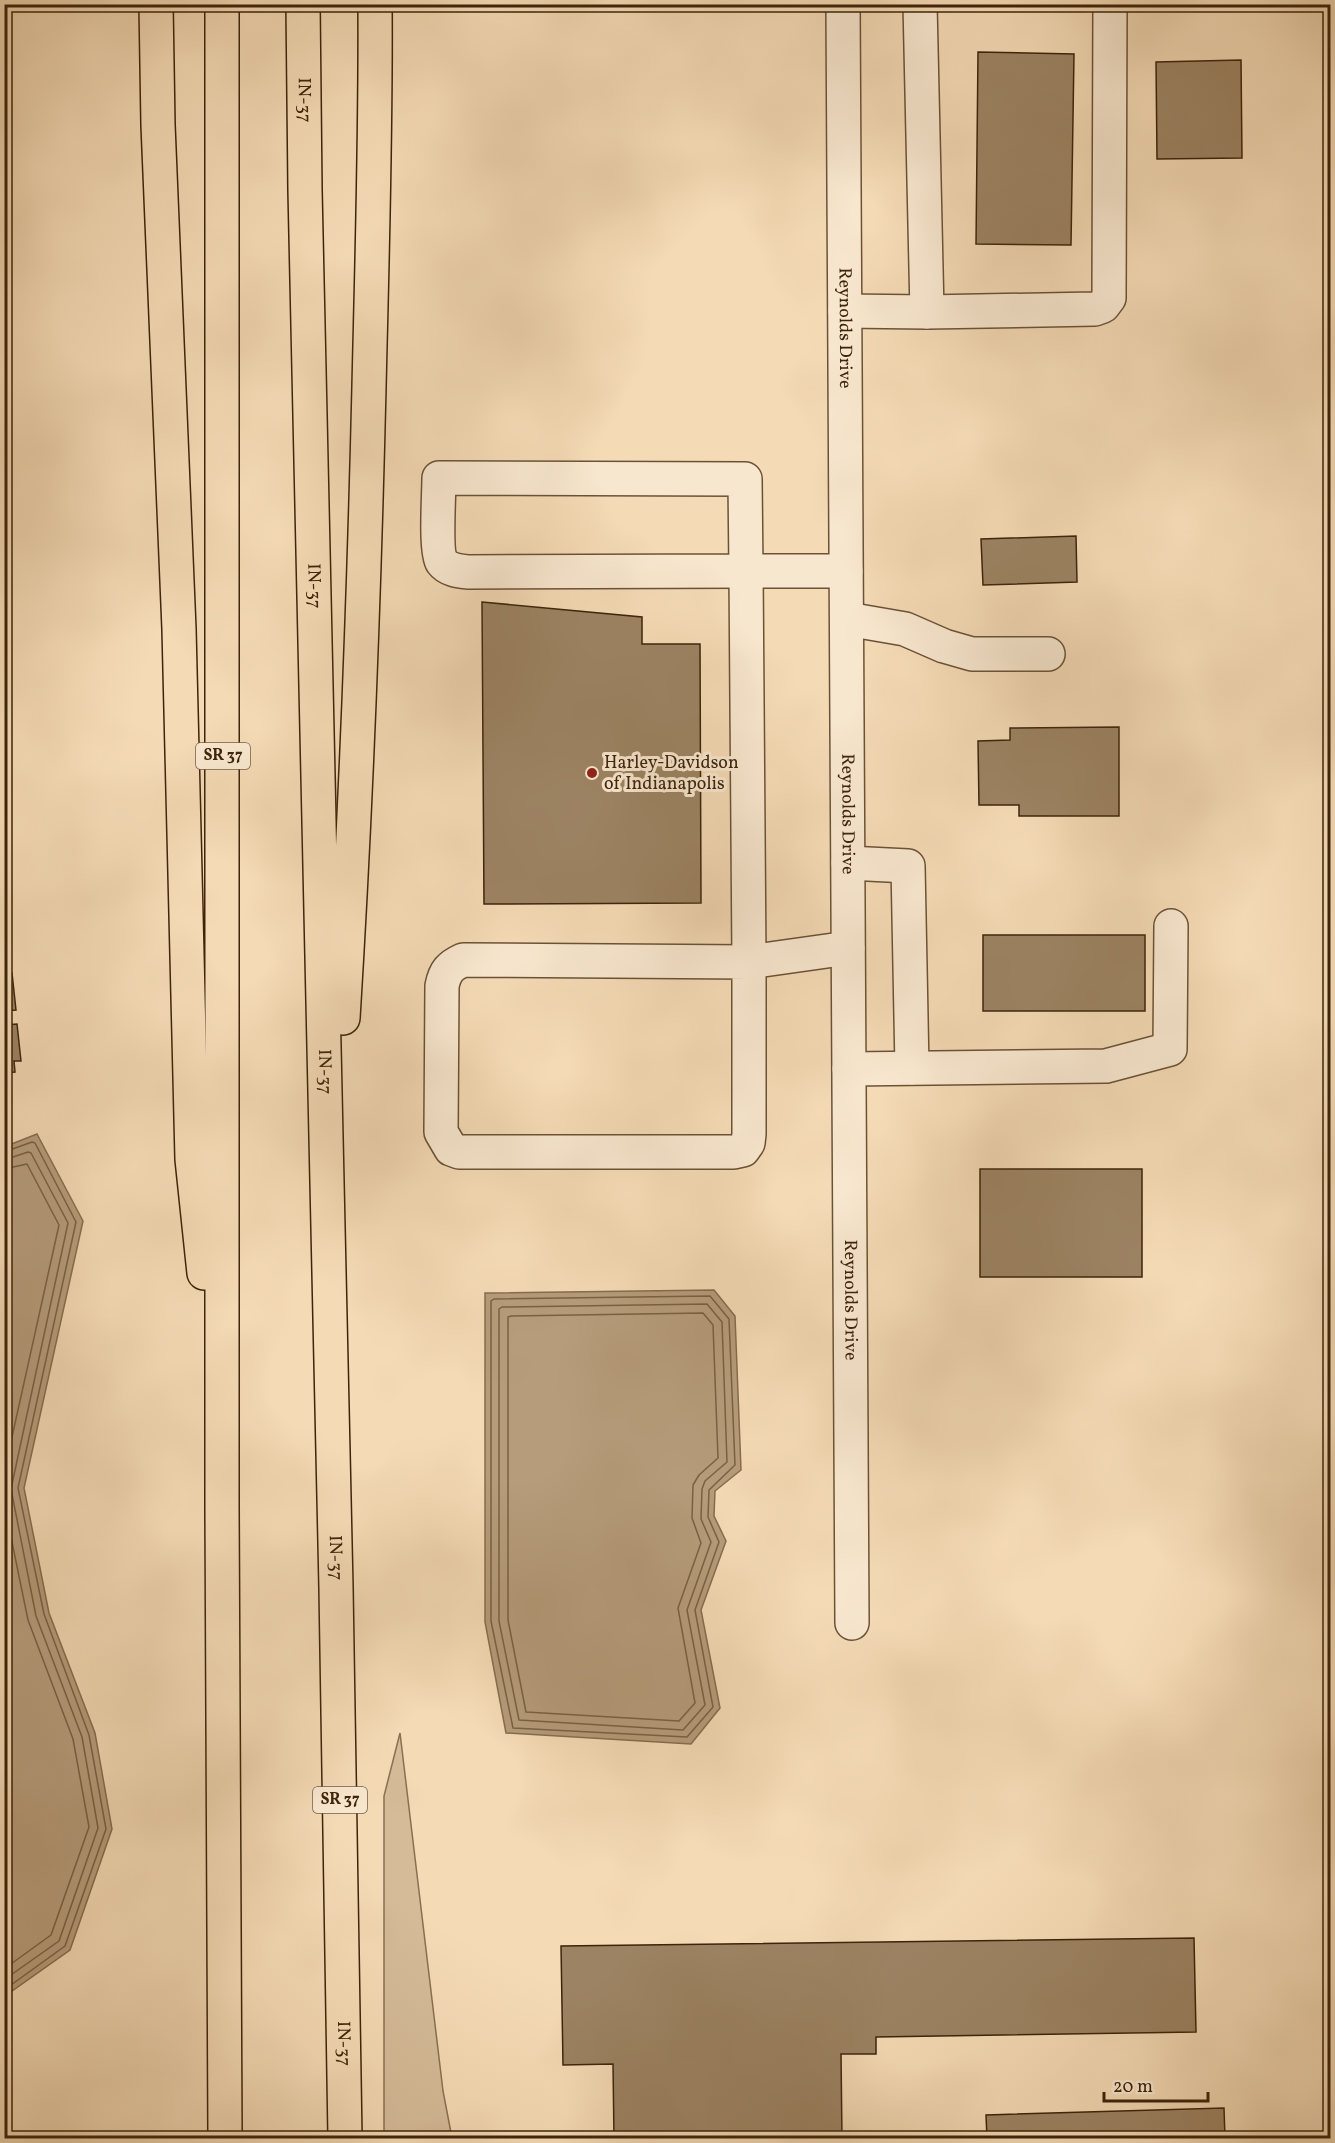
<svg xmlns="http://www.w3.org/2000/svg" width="1335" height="2143" viewBox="0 0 1335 2143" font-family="Vollkorn,serif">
  <rect width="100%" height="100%" fill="#f4dab5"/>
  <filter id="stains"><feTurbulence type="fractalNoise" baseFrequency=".00333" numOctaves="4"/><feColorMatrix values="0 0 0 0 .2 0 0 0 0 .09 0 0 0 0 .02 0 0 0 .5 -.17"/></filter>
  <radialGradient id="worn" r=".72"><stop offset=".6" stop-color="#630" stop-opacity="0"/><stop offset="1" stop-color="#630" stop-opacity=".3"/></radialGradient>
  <!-- green -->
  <path fill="#d5bb98" stroke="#897052" stroke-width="1.5" d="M400,1733L443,2091L452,2138H384V1796Z"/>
  <!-- water -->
  <path fill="#b69c7b" stroke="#866c4e" stroke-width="1.5" d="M37,1134L83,1221L24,1488L49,1613L95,1733L112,1829L70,1950L12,1991H4V1147Z
    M714,1290L735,1316L741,1470L715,1491L714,1516L726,1541L701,1610L720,1708L691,1744L506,1733L485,1622V1293Z"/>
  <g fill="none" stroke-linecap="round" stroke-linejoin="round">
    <!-- shore -->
    <path stroke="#7a6043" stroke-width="1.5" d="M4,1152L32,1142L35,1143L76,1222L18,1488L44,1614L89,1735L106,1829L65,1946L11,1985H4
      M4,1160L28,1152L31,1153L68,1223L11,1489L36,1616L82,1737L98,1828L59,1941L8,1977L4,1978
      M4,1169L27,1164L59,1225L4,1473
      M710,1296L729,1319L735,1465L709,1490L708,1517L719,1542L695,1610L713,1707L687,1737L513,1728L491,1621V1301L494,1299Z
      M707,1304L722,1322L727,1462L705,1481L702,1489L701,1519L711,1542L687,1610L705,1705L683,1730L519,1720L499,1621V1309L502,1307Z
      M703,1313L713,1325L718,1458L699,1475L693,1485L692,1518L701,1543L678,1608L695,1703L679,1721L526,1712L508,1620V1317L511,1316Z
      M4,1503L28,1620L73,1739L89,1827L51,1935L4,1969"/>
  </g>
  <!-- building -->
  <path fill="#9c8363" stroke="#3d240b" stroke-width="1.5" d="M978,52L1074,54L1071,245L976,244Z
    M1241,60L1242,158L1157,159L1156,62Z
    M1076,536L1077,582L983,585L981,539Z
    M482,602L642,617V644H700L701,903L484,904Z
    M1119,727V816H1019V805H979L978,741L1010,740V728Z
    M983,935H1145V1011H983Z
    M12,973L16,1010L4,1011V974Z
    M17,1024L21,1061H14L15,1072L4,1073V1025Z
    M980,1169H1142V1277H980Z
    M1194,1938L1196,2032L876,2037V2054H841L842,2138H614L613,2064L563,2065L561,1946Z
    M1224,2108L1225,2138H987L986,2115Z"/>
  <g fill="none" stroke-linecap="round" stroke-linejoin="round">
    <defs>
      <g id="minor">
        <path id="s1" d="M843,4L852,1623"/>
        <path d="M920,4L927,312"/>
        <path d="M845,311L927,312L1095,309L1103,306L1109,298L1110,4"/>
        <path d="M439,478L745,479L746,571L468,572C459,571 448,570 442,562C435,551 439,494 439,478Z"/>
        <path d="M846,571H746L749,962L848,948"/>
        <path d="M847,619L905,629L944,646L972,654H1048"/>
        <path d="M848,863L908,866L912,1068"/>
        <path d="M463,960L749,962V1134L748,1143L743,1150L734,1152H459L451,1149L441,1132L442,986C445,971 450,966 463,960Z"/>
        <path d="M849,1069L1106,1066L1170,1049L1171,926"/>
      </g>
      <g id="highway">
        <path d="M156,4L158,125L179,629L192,1159L204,1273"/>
        <path d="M222,4V1507L225,2138"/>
        <path id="s2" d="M303,4L305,190L336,1588L345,2138"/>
        <path d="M343,1018C356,808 364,598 369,387C372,259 376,132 375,4"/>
      </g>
    </defs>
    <!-- minor casing -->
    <use href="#minor" stroke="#6b5236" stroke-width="36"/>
    <!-- highway casing -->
    <use href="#highway" stroke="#3d240b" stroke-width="36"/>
    <!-- minor -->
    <use href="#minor" stroke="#f8e7cf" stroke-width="33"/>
    <!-- highway -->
    <use href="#highway" stroke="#f4dab5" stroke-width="33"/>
  </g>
  <!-- markers -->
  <circle fill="#8f2418" stroke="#f8e7cf" stroke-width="2" cx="592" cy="773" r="6"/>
  <g text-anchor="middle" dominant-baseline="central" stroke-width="6" stroke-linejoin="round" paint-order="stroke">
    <!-- shield labels -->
    <g fill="#f8e7cf" stroke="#755e46" stroke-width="1.5">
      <rect x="196" y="743" width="54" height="26" rx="4.5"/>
      <rect x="313" y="1787" width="54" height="26" rx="4.5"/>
    </g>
    <g font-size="16" font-weight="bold" fill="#3d240b">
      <text x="223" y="756">SR 37</text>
      <text x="340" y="1800">SR 37</text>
    </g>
    <!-- street labels -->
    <g font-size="18" fill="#3d240b" stroke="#f8e7cf">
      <text stroke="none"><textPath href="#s2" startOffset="96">IN-37</textPath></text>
      <text stroke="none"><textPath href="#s1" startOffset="324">Reynolds Drive</textPath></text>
      <text stroke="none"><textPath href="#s2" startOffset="582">IN-37</textPath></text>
      <text stroke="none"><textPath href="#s1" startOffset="810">Reynolds Drive</textPath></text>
      <text stroke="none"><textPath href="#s2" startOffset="1068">IN-37</textPath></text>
      <text stroke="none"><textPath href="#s1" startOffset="1296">Reynolds Drive</textPath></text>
      <text stroke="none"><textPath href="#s2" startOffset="1554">IN-37</textPath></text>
      <text stroke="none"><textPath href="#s2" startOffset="2040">IN-37</textPath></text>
    </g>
    <!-- poi labels -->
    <g font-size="18" fill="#3d240b" stroke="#f8e7cf" text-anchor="start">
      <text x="604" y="763">Harley-Davidson<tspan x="604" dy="21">of Indianapolis</tspan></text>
    </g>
  </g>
  <!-- margin -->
  <rect width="1335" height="2143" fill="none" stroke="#f4dab5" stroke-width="24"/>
  <rect x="6" y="6" width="1323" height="2131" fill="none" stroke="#3d240b" stroke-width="3"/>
  <rect x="12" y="12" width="1311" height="2119" fill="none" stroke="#3d240b" stroke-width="1.5"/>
  <!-- scale -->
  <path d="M1104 2092v9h104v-9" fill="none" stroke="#3d240b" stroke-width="3"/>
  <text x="1113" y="2092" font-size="18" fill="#3d240b" stroke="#f8e7cf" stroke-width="4.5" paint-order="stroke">20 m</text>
  <rect width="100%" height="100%" filter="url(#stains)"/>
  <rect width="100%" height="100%" fill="url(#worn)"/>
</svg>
